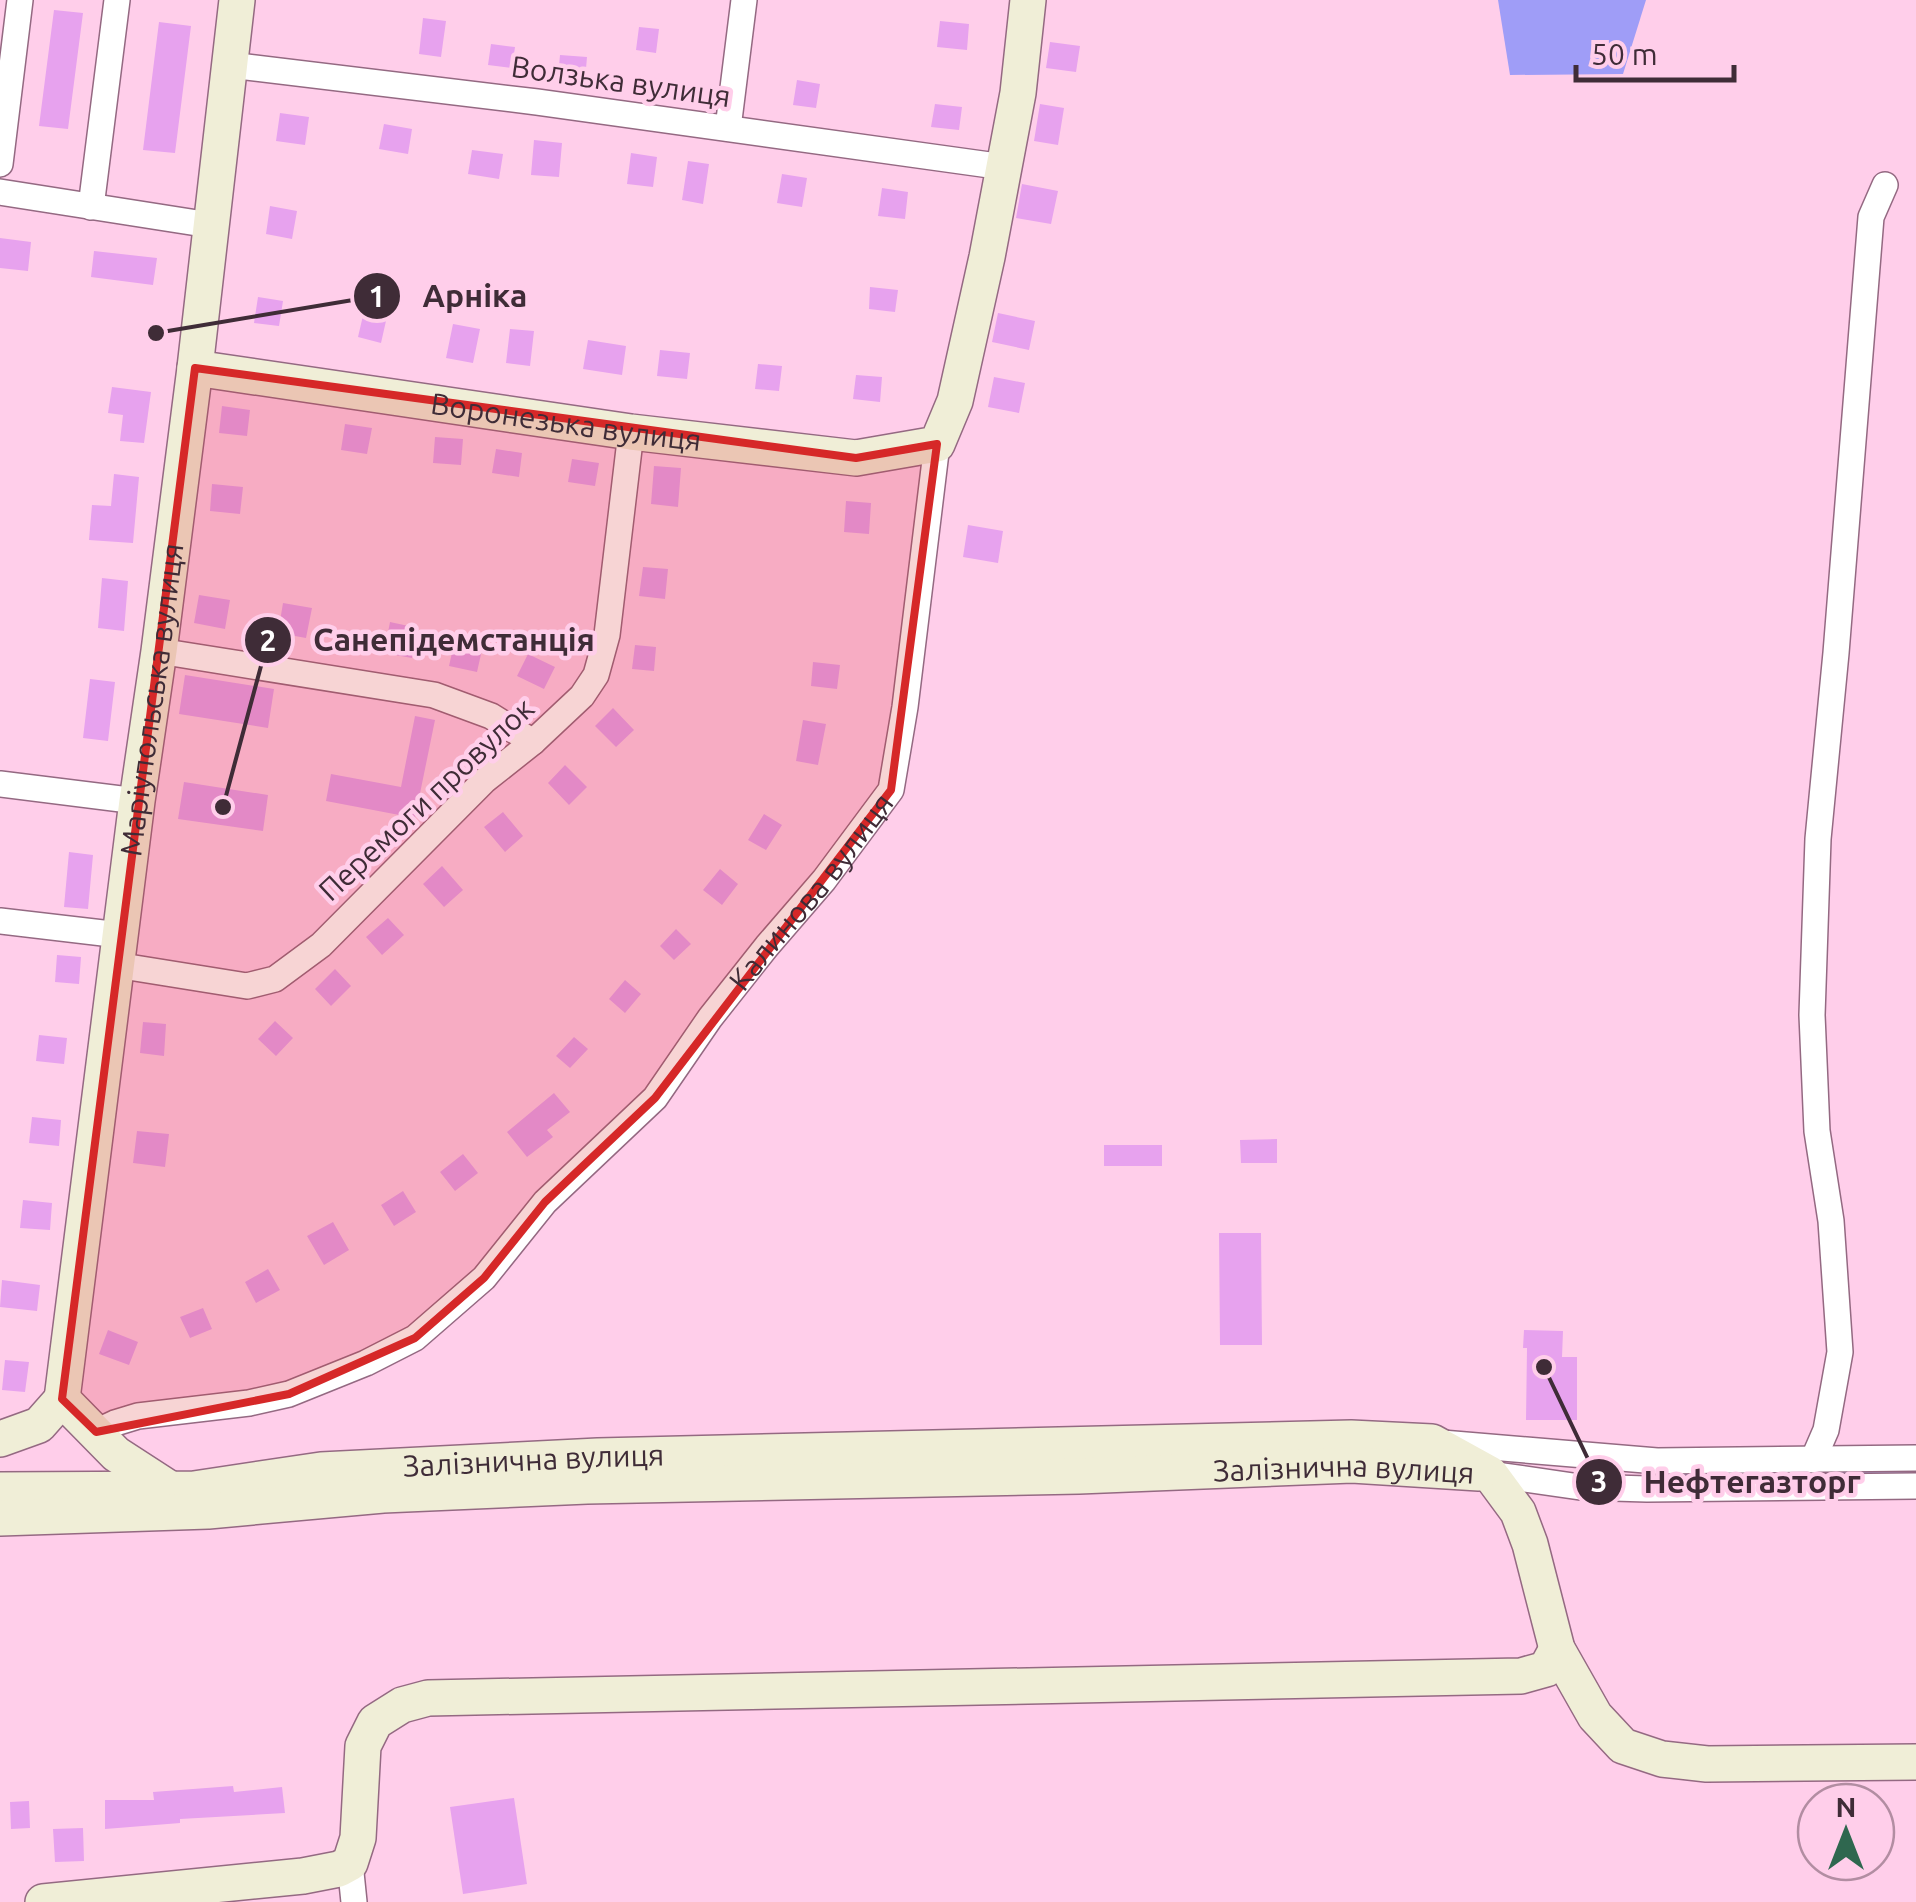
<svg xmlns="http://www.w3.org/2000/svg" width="1916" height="1902" viewBox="0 0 1916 1902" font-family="Ubuntu,sans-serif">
  <rect width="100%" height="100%" fill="#ffceea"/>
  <!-- green -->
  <path fill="#babbfa" d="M1916,1466V1474L1680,1480V1472Z"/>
  <!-- forest -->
  <path fill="#9f9df7" d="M1498,0H1646L1623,74L1510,75Z"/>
  <!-- building -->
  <path fill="#e7a2ee" d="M54,10L83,13L68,129L39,126Z
    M423,18L446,21L441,57L419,54Z
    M940,21L969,24L967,50L937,47Z
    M159,22L191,26L175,153L143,150Z
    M639,27L659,29L656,53L636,50Z
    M1050,42L1080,46L1076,72L1046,68Z
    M491,44L515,47L512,68L488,65Z
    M560,55L587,57L585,80L558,77Z
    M797,80L820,84L816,108L793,105Z
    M935,104L962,107L959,130L931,127Z
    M1040,104L1064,108L1058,145L1034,141Z
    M280,113L309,117L305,145L276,141Z
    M384,124L412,129L408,154L379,149Z
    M534,140L562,143L559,177L531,175Z
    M472,150L503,154L499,179L468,174Z
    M631,153L657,157L653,187L627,184Z
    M688,161L709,164L703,204L682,200Z
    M782,174L807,178L802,207L777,203Z
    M1022,184L1058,191L1051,224L1016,218Z
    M882,188L908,192L905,219L878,216Z
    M270,206L297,211L292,239L266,234Z
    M0,238L31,242L28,271L0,268Z
    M94,251L157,258L153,285L91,277Z
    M870,287L898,290L895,312L869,309Z
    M258,297L283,301L279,326L254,323Z
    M365,307L388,312L381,343L358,337Z
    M998,313L1035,321L1029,350L992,342Z
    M453,324L480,329L473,363L446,358Z
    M510,329L534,331L530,366L506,363Z
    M588,340L626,346L622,375L583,369Z
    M660,350L690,353L687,379L657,376Z
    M758,364L782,366L779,391L755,389Z
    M856,375L882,377L880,402L853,399Z
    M994,377L1025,383L1019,413L988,407Z
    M112,387L151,392L144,443L120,441L123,415L108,413Z
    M222,406L250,410L247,436L219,433Z
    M345,424L372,428L367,454L341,450Z
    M435,437L463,439L461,465L433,463Z
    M496,449L522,453L519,477L492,473Z
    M572,459L599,463L595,486L568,482Z
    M654,466L681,468L678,507L651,504Z
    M114,474L139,477L133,543L89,540L92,505L111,506Z
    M212,484L243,487L240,514L210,511Z
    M846,501L871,503L869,534L844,532Z
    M968,525L1003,531L998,563L963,557Z
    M643,567L668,569L665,599L639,596Z
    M102,578L128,581L124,631L98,628Z
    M199,595L230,600L225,629L194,623Z
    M283,603L312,608L306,638L278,633Z
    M390,622L418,628L412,658L384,653Z
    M456,635L484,641L477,672L449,666Z
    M635,645L656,647L654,671L632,669Z
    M528,654L555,667L544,689L517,676Z
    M813,662L840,665L837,689L811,686Z
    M185,675L274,689L268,728L179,714Z
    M90,679L115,682L108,741L83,738Z
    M613,708L634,730L616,747L595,726Z
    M415,716L435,720L415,818L326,801L331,774L401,787Z
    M803,720L826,724L818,765L796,761Z
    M565,765L587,787L569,805L548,783Z
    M184,782L268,795L263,831L178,819Z
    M503,812L523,836L505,852L484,827Z
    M764,814L782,825L766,850L748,840Z
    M69,852L93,855L88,909L64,907Z
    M442,866L463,890L444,907L423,884Z
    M720,869L738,884L722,905L703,890Z
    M388,918L404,935L382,955L366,937Z
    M676,929L691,944L674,960L660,946Z
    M57,955L81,957L79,984L55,982Z
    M335,969L351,986L331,1006L315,989Z
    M625,980L641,994L625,1013L609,999Z
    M275,1021L293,1038L276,1056L258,1039Z
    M143,1022L166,1024L164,1056L140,1053Z
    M39,1035L67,1038L64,1064L36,1061Z
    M574,1037L588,1049L570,1068L556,1056Z
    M554,1093L570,1112L547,1130L553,1137L527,1157L507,1132Z
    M32,1117L61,1120L59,1146L29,1143Z
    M137,1131L169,1134L165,1167L133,1163Z
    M1277,1139V1163H1241L1240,1140Z
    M1104,1145H1162V1166H1104Z
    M463,1154L478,1173L455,1191L440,1172Z
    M403,1191L416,1212L394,1226L381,1205Z
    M23,1200L52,1203L50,1230L20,1228Z
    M333,1222L349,1250L324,1265L307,1236Z
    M1219,1233H1261L1262,1345H1220Z
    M268,1269L280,1290L256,1303L245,1282Z
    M2,1280L40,1285L37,1311L0,1307Z
    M203,1308L212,1329L190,1338L180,1317Z
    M108,1330L138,1342L129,1365L99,1354Z
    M1524,1330L1563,1331L1562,1357H1577V1420H1526L1527,1348H1523Z
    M5,1360L29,1362L25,1392L2,1390Z
    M233,1786L234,1792L282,1787L285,1813L180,1819V1823L105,1829V1800H154L153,1792Z
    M514,1798L527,1884L463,1894L450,1807Z
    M29,1801L30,1828L11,1829L10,1802Z
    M83,1828L84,1861L55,1862L53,1829Z"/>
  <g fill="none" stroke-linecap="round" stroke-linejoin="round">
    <defs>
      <g id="street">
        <path d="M230,65L537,102L1004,167"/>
        <path d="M728,128L744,0"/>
        <path d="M0,164L20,0"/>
        <path d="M0,192L210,225"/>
        <path d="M91,207L117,0"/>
        <path d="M159,651L434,695L491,716L533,742"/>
        <path d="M0,784L137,801"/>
        <path d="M0,921L120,935"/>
        <path d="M116,965L247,986L275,979L321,945L485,780L533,742L582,696L596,675L607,635L631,432"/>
        <path id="s1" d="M96,1432L115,1423L138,1416L249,1403L289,1394L366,1363L415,1338L484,1278L545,1202L655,1098L710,1018L767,946L824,880L891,790L905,707L937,444"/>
        <path d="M1442,1443L1657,1461L1916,1458"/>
        <path d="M1813,1460L1826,1430L1840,1352L1831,1221L1817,1131L1812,1015L1818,839L1836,653L1871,217L1885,185"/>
        <path d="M1490,1474L1580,1487L1647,1489L1916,1486"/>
        <path d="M350,1863L354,1902"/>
      </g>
      <g id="secondary">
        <path id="s2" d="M195,368L631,432L856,458L937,444L955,401L987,257L1018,93L1028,0"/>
        <path id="s3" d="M62,1399L137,801L159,651L195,368L237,0"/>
        <path d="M62,1399L116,1454L170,1489"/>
        <path d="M0,1439L39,1425L62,1399"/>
        <path id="s4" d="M0,1490L194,1489L321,1470L598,1456L1351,1438L1432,1442L1490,1474L1518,1512L1530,1544L1557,1649L1595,1716L1623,1746L1662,1759L1707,1764L1916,1762"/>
        <path id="s5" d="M0,1518L208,1511L383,1495L587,1486L1079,1476L1352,1465L1479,1473"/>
        <path d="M43,1902L303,1876L339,1869L350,1863L358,1838L363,1746L375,1722L402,1705L428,1698L1521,1676L1546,1669L1557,1649"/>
      </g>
    </defs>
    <!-- street casing -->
    <use href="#street" stroke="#946982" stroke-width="28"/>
    <!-- secondary casing -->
    <use href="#secondary" stroke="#946982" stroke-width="38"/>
    <!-- street -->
    <use href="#street" stroke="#fff" stroke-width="25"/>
    <!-- secondary -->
    <use href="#secondary" stroke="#f0eed7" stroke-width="35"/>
  </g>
  <!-- marked area -->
  <path fill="#d62828" fill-opacity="0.2" stroke="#d62828" stroke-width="8" stroke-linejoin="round" d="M195,368L856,458L937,444L891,790L655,1098L545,1202L484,1278L415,1338L289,1394L96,1432L62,1399Z"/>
  <g text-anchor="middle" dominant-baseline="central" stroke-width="9" stroke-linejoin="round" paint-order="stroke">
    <!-- street labels -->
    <g font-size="30" fill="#3f2c37" stroke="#ffceea">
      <text transform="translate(621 81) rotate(8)">Волзька вулиця</text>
      <text stroke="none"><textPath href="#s2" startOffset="375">Воронезька вулиця</textPath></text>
      <text stroke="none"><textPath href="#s3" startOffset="705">Маріупольська вулиця</textPath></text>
      <text transform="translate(426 799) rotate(-43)">Перемоги провулок</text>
      <text stroke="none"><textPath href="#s1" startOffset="935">Калинова вулиця</textPath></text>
      <text stroke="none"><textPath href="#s4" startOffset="535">Залізнична вулиця</textPath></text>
      <text stroke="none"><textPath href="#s5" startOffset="1345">Залізнична вулиця</textPath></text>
    </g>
  </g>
  <!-- callouts -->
  <path fill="none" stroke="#3f2c37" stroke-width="4" d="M156 333L377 296M223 807L268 640M1544 1367L1599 1482"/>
  <g fill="#3f2c37" stroke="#ffceea" stroke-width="4">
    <circle cx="156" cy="333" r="10"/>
    <circle cx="223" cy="807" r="10"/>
    <circle cx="1544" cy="1367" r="10"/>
    <circle cx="377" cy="296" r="25"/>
    <circle cx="268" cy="640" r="25"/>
    <circle cx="1599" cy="1482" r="25"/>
  </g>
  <g font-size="30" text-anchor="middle" font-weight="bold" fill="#fff">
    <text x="377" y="307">1</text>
    <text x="268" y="651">2</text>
    <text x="1599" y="1492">3</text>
  </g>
  <g font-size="32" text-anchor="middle" font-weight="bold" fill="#3f2c37" stroke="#ffceea" stroke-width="9" stroke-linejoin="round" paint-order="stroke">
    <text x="475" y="307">Арніка</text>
    <text x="454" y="651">Санепідемстанція</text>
    <text x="1752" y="1493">Нефтегазторг</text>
  </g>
  <!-- north arrow -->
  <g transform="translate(1846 1832)"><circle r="48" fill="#ffceea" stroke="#b28da2" stroke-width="2.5"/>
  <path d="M0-8L18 38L0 25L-18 38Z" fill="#2f674f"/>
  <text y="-15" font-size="28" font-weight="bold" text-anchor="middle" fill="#3f2c37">N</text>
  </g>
  <!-- scale -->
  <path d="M1576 65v15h158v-15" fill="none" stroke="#3f2c37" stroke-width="5"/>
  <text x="1591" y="65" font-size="30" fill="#3f2c37" stroke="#ffceea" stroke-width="8" paint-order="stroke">50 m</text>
</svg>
